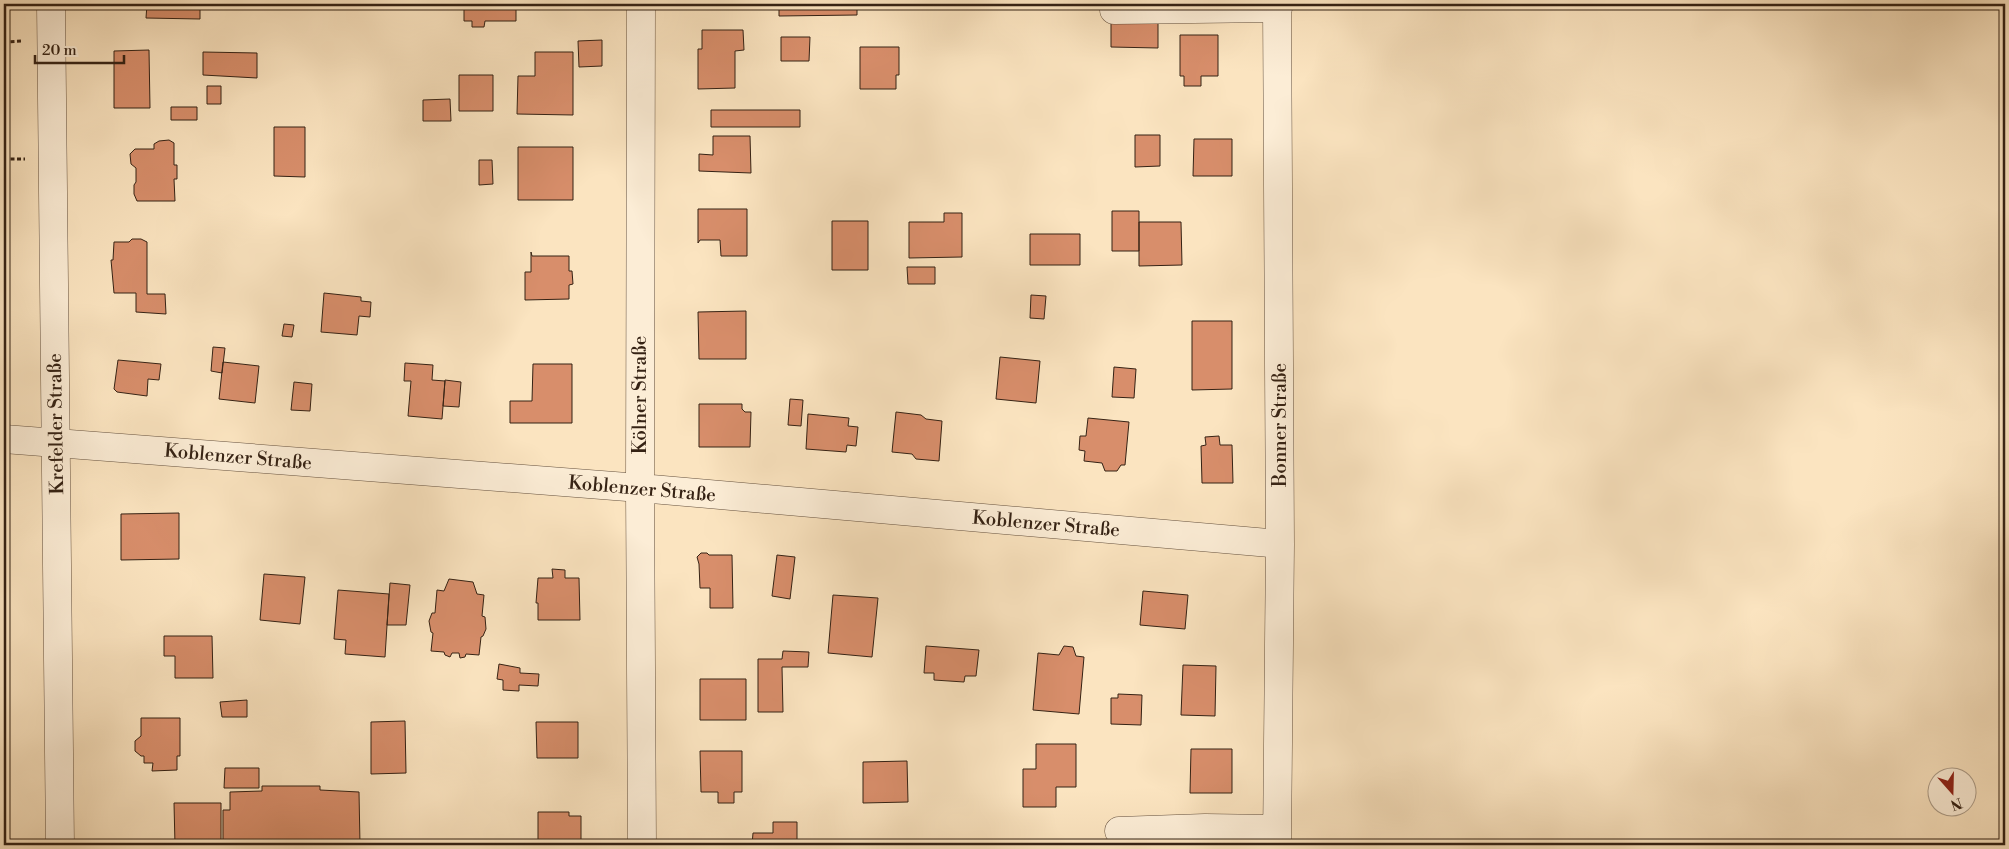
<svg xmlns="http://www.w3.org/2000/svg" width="2009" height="849" viewBox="0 0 2009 849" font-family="'Libre Bodoni',serif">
  <rect width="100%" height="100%" fill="#fbe4c0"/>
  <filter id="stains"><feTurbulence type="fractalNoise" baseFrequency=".004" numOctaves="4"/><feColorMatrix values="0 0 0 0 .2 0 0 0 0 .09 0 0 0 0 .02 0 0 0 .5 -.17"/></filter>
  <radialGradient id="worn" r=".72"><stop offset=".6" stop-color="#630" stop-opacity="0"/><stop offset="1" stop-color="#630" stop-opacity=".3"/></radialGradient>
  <!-- building -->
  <path fill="#d88e6b" stroke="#352214" d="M147,4H200V19L146,18Z
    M464,4H516V21H485L484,27H472V21H464Z
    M779,4H857V15L779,16Z
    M1111,21L1158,22V48L1111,47Z
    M702,30H743L744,50L735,51V88L698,89V49H702Z
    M1180,35H1218V76H1201V86H1184V76H1180Z
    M781,37H810L809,61H781Z
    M602,40V66L579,67L578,41Z
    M860,47H899V75H896V89H860Z
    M149,50L150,108H114V51Z
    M203,52L257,53V78L203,75Z
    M535,52H573V115L517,114L518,76H535Z
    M459,75H493V111H459Z
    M207,86H221V104H207Z
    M450,99L451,121H423V100Z
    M171,107H197V120H171Z
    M711,110H800V127H711Z
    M274,127H305V177L274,176Z
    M1135,135H1160V166L1135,167Z
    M713,136H750L751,173L699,171V154L713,155Z
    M1194,139H1232V176H1193Z
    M169,140L174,143V165H177V179H174L175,201H137L134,194V185L136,182V168L131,164L130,154L135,149H154V144L159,141Z
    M518,147H573V200H518Z
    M479,160H492L493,184L479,185Z
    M698,209H747V256H721L720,240H700L698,243Z
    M1112,211H1139V251H1112Z
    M944,213H962V257L909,258V222H944Z
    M832,221H868V270H832Z
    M1139,222H1181L1182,265L1139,266Z
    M1030,234H1080V265H1030Z
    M132,239H141L147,242V294H165L166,314L136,312V293H114L111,260H113L114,242H129Z
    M531,252L532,256H569V271H572L573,284L569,285V299L525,300V272H531Z
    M907,267H935V284H908Z
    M324,293L361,297V301L371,302L370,317L359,316L357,335L321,332Z
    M1031,295L1046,296L1044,319L1030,318Z
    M746,311V359H699L698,312Z
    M4,313L7,314L4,365Z
    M1192,321H1232V389L1192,390Z
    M284,324L294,325L292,337L282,336Z
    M213,347L225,348L222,373L211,371Z
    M1000,357L1040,361L1036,403L996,399Z
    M118,360L161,364L159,380L148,379L147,396L117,392L114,389Z
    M223,362L259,366L255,403L219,399Z
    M405,363L433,365L432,380L445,381L442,419L408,416L411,381H404Z
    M533,364H572V423H510V401H532Z
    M1114,367L1136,369L1134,398L1112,397Z
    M445,380L461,382L459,407L443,406Z
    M294,382L312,384L310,411L291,410Z
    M790,399L803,400L801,426L788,425Z
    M699,404H742V409L745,412H751L750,447H699Z
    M896,412L921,415L926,419L942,421L939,461L916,459L912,454L892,452Z
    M808,414L849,418L848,426L858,427L856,446L847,445L846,452L806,449Z
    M1088,418L1129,422L1125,465H1121L1117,471H1105L1102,463L1084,461L1085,451L1079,450L1080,436H1086Z
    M1219,436L1220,445H1232L1233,483H1202L1201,446L1206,445L1205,437Z
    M179,513V559L121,560V514Z
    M701,553H707L709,555H732L733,608H710V588H700L699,564L697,557Z
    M777,555L795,557L790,599L772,596Z
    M552,569L565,570V578H579L580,620H538V603H536L538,578H553Z
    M264,574L305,577L300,624L260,620Z
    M449,579L473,582L477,594L484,595L482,616L485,617L486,629L483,636L481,637L479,655L466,654L465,657L460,658L459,653H452L450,657L445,655L444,652L431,651L433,633L431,632L429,621L432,613H435L437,590L444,591Z
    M390,583L410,585L406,625H387Z
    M338,590L389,594L385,657L345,654L346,640L334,639Z
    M1143,591L1188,595L1185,629L1140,625Z
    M833,595L878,598L872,657L828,653Z
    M164,636H212L213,678H175V656H164Z
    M926,646L979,650L976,676H965L964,682L934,680V673H924Z
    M1064,646L1073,647L1076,656L1084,657L1079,714L1033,710L1038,653L1059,655Z
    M783,651L809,652L808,667H782L783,712H758V659H782Z
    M499,664L520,668V673L539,674L538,686L519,685V691L503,690V680L497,679Z
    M1183,665L1216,666L1215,716L1181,715Z
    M700,679H746V720H700Z
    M1118,694L1142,695L1141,725L1111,724V698H1118Z
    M247,700V717H222L220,702Z
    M141,718H180V756H177V770L152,771L153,763H144V756H141L135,751V741L141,736Z
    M405,721L406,773L371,774V722Z
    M536,722H578V758H537Z
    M1036,744H1076V787H1056V807H1023V769H1036Z
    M1191,749H1232V793H1190Z
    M700,751H742V792H734V803H718V792H701Z
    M907,761L908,802L863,803V762Z
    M225,768H259V788H224Z
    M262,786H320V790L359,792L360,845H223V810H230V792L262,791Z
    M174,803H221V845H175Z
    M538,812H569V816H581V840H569V843H538Z
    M773,822H797V845H752L753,833H773Z
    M1224,841V845H1187V842Z
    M1085,842V845H1032V843Z"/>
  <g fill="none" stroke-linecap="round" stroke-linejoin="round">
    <defs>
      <path id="minor" d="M51,4L60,845
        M641,4L640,488L642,845
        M1114,10L1278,8
        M4,439L640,488L1280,544
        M1119,831L1205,828L1277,829
        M1277,845L1280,544L1277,4"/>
    </defs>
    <!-- minor casing -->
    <use href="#minor" stroke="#66523f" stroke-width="29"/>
    <!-- path -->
    <path stroke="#352214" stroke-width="3" stroke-dasharray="4 2.5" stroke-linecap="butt" d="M4,42L23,41
      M4,159H25"/>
    <!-- minor -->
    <use href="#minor" stroke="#fcedd6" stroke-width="28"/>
  </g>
  <g text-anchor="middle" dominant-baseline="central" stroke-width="4" stroke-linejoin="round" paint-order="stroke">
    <!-- street labels -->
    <g font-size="19" fill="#352214" stroke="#fcedd6">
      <text transform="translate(640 395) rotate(-90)">Kölner Straße</text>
      <text transform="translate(56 424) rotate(-91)">Krefelder Straße</text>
      <text transform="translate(1280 425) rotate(-90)">Bonner Straße</text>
      <text transform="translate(238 457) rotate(5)">Koblenzer Straße</text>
      <text transform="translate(642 489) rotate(5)">Koblenzer Straße</text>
      <text transform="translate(1046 524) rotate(5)">Koblenzer Straße</text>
    </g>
  </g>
  <!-- margin -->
  <rect width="2009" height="849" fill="none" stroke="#fbe4c0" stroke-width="20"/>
  <rect x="5" y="5" width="1999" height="839" fill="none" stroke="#352214" stroke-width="2.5"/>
  <rect x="10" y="10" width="1989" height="829" fill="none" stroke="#352214"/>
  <!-- north arrow -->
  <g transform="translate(1952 792) rotate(160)"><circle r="24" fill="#fcedd6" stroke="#ac9c88"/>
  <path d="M0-4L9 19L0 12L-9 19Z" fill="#8f2418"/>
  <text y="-8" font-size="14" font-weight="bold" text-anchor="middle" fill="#352214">N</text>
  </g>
  <!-- scale -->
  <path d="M35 55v8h89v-8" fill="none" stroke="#352214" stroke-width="2.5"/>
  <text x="42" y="55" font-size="15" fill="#352214" stroke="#fcedd6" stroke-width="4" paint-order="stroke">20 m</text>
  <rect width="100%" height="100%" filter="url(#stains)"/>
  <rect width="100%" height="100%" fill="url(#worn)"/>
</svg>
